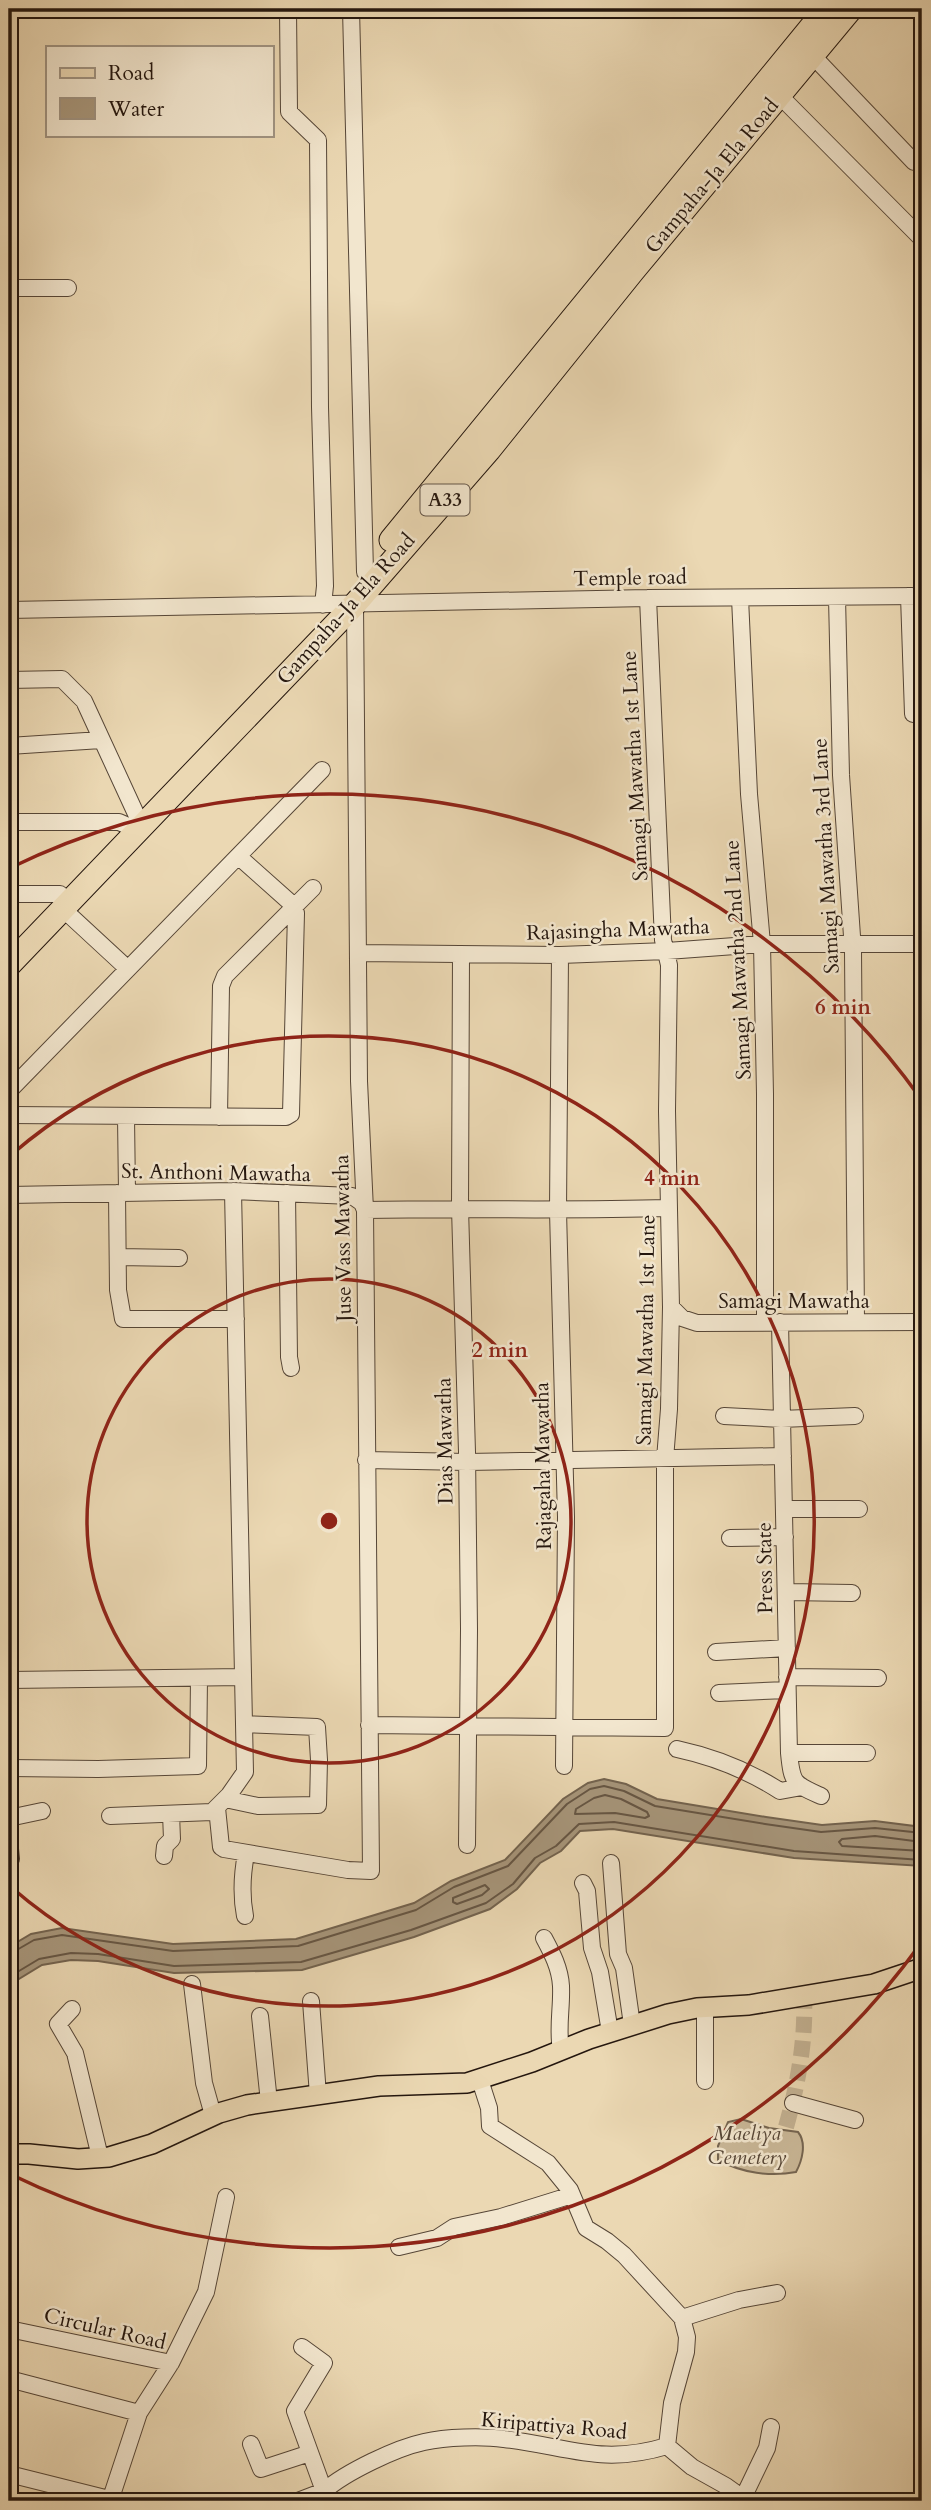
<svg xmlns="http://www.w3.org/2000/svg" width="931" height="2510" viewBox="0 0 931 2510" font-family="Cardo,serif">
  <rect width="100%" height="100%" fill="#ebd8b3"/>
  <filter id="stains"><feTurbulence type="fractalNoise" baseFrequency=".00286" numOctaves="4"/><feColorMatrix values="0 0 0 0 .2 0 0 0 0 .09 0 0 0 0 .02 0 0 0 .5 -.17"/></filter>
  <radialGradient id="worn" r=".72"><stop offset=".6" stop-color="#630" stop-opacity="0"/><stop offset="1" stop-color="#630" stop-opacity=".3"/></radialGradient>
  <!-- green -->
  <path fill="#c9b797" stroke="#766652" stroke-width="2" d="M741,2119L769,2128L798,2132C807,2143 802,2161 796,2172C771,2177 742,2173 718,2160V2146L728,2122Z"/>
  <!-- water -->
  <path fill="#a7967b" stroke="#73634f" stroke-width="2" d="M604,1779L626,1784L657,1799L766,1817L822,1825L875,1821L922,1827V1866L794,1858L613,1829L580,1831L561,1851L540,1863L517,1889L490,1909L414,1937L302,1970L174,1973L98,1961L71,1960L42,1965L9,1985V1947L31,1934L62,1928L173,1944L296,1939L414,1903L451,1881L505,1860L563,1799L588,1783Z"/>
  <g fill="none" stroke-linecap="round" stroke-linejoin="round">
    <!-- shore -->
    <path stroke="#665644" stroke-width="2" d="M605,1795L621,1799L647,1812L649,1816L645,1818L615,1813L575,1814L576,1809L594,1798Z
      M922,1842L875,1836L842,1839L839,1842L842,1846L922,1851
      M485,1885L489,1889L482,1895L457,1904L453,1902V1898Z
      M9,1952L15,1951L34,1940L62,1935L173,1951L298,1946L416,1910L454,1887L508,1866L567,1804L590,1789L604,1786L624,1791L655,1806L765,1824L821,1832L875,1828L922,1833
      M9,1977L39,1959L71,1953L98,1954L174,1966L301,1962L411,1930L486,1903L513,1884L535,1858L556,1846L579,1824L614,1822L794,1851L922,1860"/>
    <!-- minor-tunnel -->
    <path stroke="#c3b192" stroke-width="16" stroke-dasharray="16 8" stroke-linecap="butt" d="M786,2127C798,2084 806,2040 804,1995"/>
    <defs>
      <path id="minor" d="M288,9L289,112L318,140L320,407L325,586L323,605
        M351,9L365,572
        M812,55L914,162
        M779,95L922,239
        M9,288H68
        M909,596L913,714
        M837,597L841,775L853,951L856,1322
        M740,598L749,794L762,944L765,1094V1321
        M9,610L648,598L922,596
        M9,680L62,679L84,701L136,814L143,823
        M9,746L101,740
        M9,822H119L137,830
        M9,894H60
        M62,908L128,969
        M358,953L560,955L667,951L762,944H922
        M461,954L460,1208L467,1452L469,1629L467,1845
        M560,955L558,1211L566,1517L564,1766
        M9,1091L322,770
        M9,1115L286,1117L291,1114L296,913L293,905L238,856
        M126,1117L127,1193
        M219,1117L221,986L225,976L313,888
        M117,1193L118,1290L123,1319H236
        M287,1193L289,1357L291,1368
        M9,1195L233,1191L352,1196L362,1203L365,1210
        M365,1210C466,1208 567,1211 668,1208
        M118,1257L179,1258
        M671,1307L682,1318L697,1323L922,1322
        M780,1322L789,1753C792,1784 794,1784 821,1796
        M724,1416L781,1419L855,1416
        M366,1460L467,1462L783,1456
        M784,1509H859
        M730,1538L785,1537
        M786,1592L852,1593
        M716,1652L787,1648
        M787,1677L878,1678
        M9,1680L243,1677
        M719,1693L787,1690
        M369,1725L665,1728V1459L669,1409L671,1307L667,1111L669,965L663,940L648,598
        M677,1749C714,1757 749,1771 780,1791L802,1787
        M789,1753H867
        M9,1768L98,1769L198,1766L199,1678
        M225,1799L258,1806L318,1805L319,1760L317,1727L244,1724
        M217,1808L221,1847L224,1849L348,1870L371,1871L365,1210L359,1081L355,604
        M110,1816L212,1812L229,1795L245,1772L233,1191
        M9,1818L42,1811
        M9,1839L11,1859
        M164,1856L165,1846L172,1839L171,1814
        M611,1863L618,1954L624,1968L632,2025
        M583,1883L587,1891L592,1948L600,1972L610,2032
        M245,1916C241,1895 242,1875 246,1854
        M544,1938C552,1953 560,1968 561,1986C562,2008 557,2028 561,2050
        M192,1984L204,2083L213,2115
        M311,2001L318,2095
        M705,2008V2081
        M72,2009L58,2024L75,2053L100,2157
        M260,2016L269,2102
        M480,2080L489,2108L490,2126L548,2163L570,2190L586,2228L607,2241L624,2255L682,2318L687,2337L686,2352L672,2403L667,2446L692,2467L726,2486L747,2501
        M793,2103L855,2120
        M399,2247L437,2238L454,2227L501,2217L572,2195
        M682,2318L739,2300L777,2293
        M9,2329L171,2363
        M302,2347L324,2363L295,2411L324,2491C346,2472 396,2448 424,2442C446,2437 482,2436 504,2439C567,2446 601,2466 667,2446
        M9,2379L139,2413
        M251,2444L261,2469L310,2453
        M9,2474L109,2499
        M743,2498L767,2448L771,2427
        M110,2501L139,2413L171,2363L206,2292L226,2197
        M298,2501L324,2491"/>
      <path id="major" d="M9,2154H29L78,2159L109,2157L152,2144L219,2113L247,2105L379,2086L467,2083L532,2062L589,2039L668,2014L697,2008L749,2005L874,1984L922,1968"/>
      <path id="highway" d="M391,540L826,9
        M9,965L355,604L489,450L633,271L851,9"/>
    </defs>
    <!-- minor casing -->
    <use href="#minor" stroke="#564637" stroke-width="18"/>
    <!-- major casing -->
    <use href="#major" stroke="#24160e" stroke-width="22"/>
    <!-- highway casing -->
    <use href="#highway" stroke="#24160e" stroke-width="25"/>
    <!-- minor -->
    <use href="#minor" stroke="#f2e6ce" stroke-width="16"/>
    <!-- major -->
    <use href="#major" stroke="#ebd8b3" stroke-width="19"/>
    <!-- highway -->
    <use href="#highway" stroke="#ebd8b3" stroke-width="23"/>
  </g>
  <!-- distance rings -->
  <g fill="none" stroke="#8f2418" stroke-width="3.5">
    <circle cx="329" cy="1521" r="242"/>
    <path d="M11 1155A485 485 0 1 1 11 1887"/>
    <path d="M921 1943A727 727 0 0 1 10 2174M10 868A727 727 0 0 1 921 1099"/>
  </g>
  <g text-anchor="middle" dominant-baseline="central" stroke-width="5" stroke-linejoin="round" paint-order="stroke">
    <!-- shield labels -->
    <rect fill="#f2e6ce" stroke="#625448" stroke-width="2" x="420.5" y="484.5" width="49" height="31" rx="5"/>
    <g font-size="19" font-weight="bold" fill="#24160e">
      <text x="445" y="500">A33</text>
    </g>
    <!-- street labels -->
    <g font-size="21" fill="#24160e" stroke="#f2e6ce">
      <text transform="translate(712 176) rotate(-50)">Gampaha-Ja Ela Road</text>
      <text transform="translate(630 578) rotate(-1)">Temple road</text>
      <text transform="translate(346 609) rotate(-48)">Gampaha-Ja Ela Road</text>
      <text transform="translate(635 766) rotate(-93)">Samagi Mawatha 1st Lane</text>
      <text transform="translate(826 856) rotate(-93)">Samagi Mawatha 3rd Lane</text>
      <text transform="translate(618 930) rotate(-2)">Rajasingha Mawatha</text>
      <text transform="translate(738 960) rotate(-93)">Samagi Mawatha 2nd Lane</text>
      <text transform="translate(216 1173) rotate(1)">St. Anthoni Mawatha</text>
      <text transform="translate(343 1238) rotate(-91)">Juse Vass Mawatha</text>
      <text x="794" y="1301">Samagi Mawatha</text>
      <text transform="translate(646 1330) rotate(-89)">Samagi Mawatha 1st Lane</text>
      <text transform="translate(445 1441) rotate(-91)">Dias Mawatha</text>
      <text transform="translate(543 1466) rotate(-91)">Rajagaha Mawatha</text>
      <text transform="translate(765 1568) rotate(-91)">Press State</text>
      <text transform="translate(105 2329) rotate(13)">Circular Road</text>
      <text transform="translate(554 2426) rotate(5)">Kiripattiya Road</text>
    </g>
    <!-- park labels -->
    <g font-size="21" font-style="italic" fill="#564637" stroke="#f2e6ce">
      <text x="747" y="2133">Maeliya<tspan x="747" dy="24">Cemetery</tspan></text>
    </g>
  </g>
  <circle cx="329" cy="1521" r="10" fill="#8f2418" stroke="#f2e6ce" stroke-width="3.5"/>
  <g font-size="21" text-anchor="middle" font-weight="bold" fill="#8f2418" stroke="#f2e6ce" stroke-width="5" stroke-linejoin="round" paint-order="stroke">
    <text x="843" y="1014">6 min</text>
    <text x="672" y="1185">4 min</text>
    <text x="500" y="1357">2 min</text>
  </g>
  <!-- margin -->
  <rect width="931" height="2510" fill="none" stroke="#ebd8b3" stroke-width="35"/>
  <rect x="10" y="10" width="910" height="2489" fill="none" stroke="#24160e" stroke-width="3.5"/>
  <rect x="18" y="18" width="896" height="2475" fill="none" stroke="#24160e" stroke-width="2"/>
  <!-- legend -->
  <rect x="46" y="46" width="228" height="91" fill="#f2e6ce" stroke="#a09381" stroke-width="2"/>
  <rect x="60" y="68" width="35" height="10" fill="#ebd8b3" stroke="#a09381" stroke-width="2"/>
  <text x="108" y="80" font-size="21" fill="#24160e">Road</text>
  <rect x="60" y="98" width="35" height="21" fill="#a7967b" stroke="#a09381" stroke-width="2"/>
  <text x="108" y="116" font-size="21" fill="#24160e">Water</text>
  <rect width="100%" height="100%" filter="url(#stains)"/>
  <rect width="100%" height="100%" fill="url(#worn)"/>
</svg>
